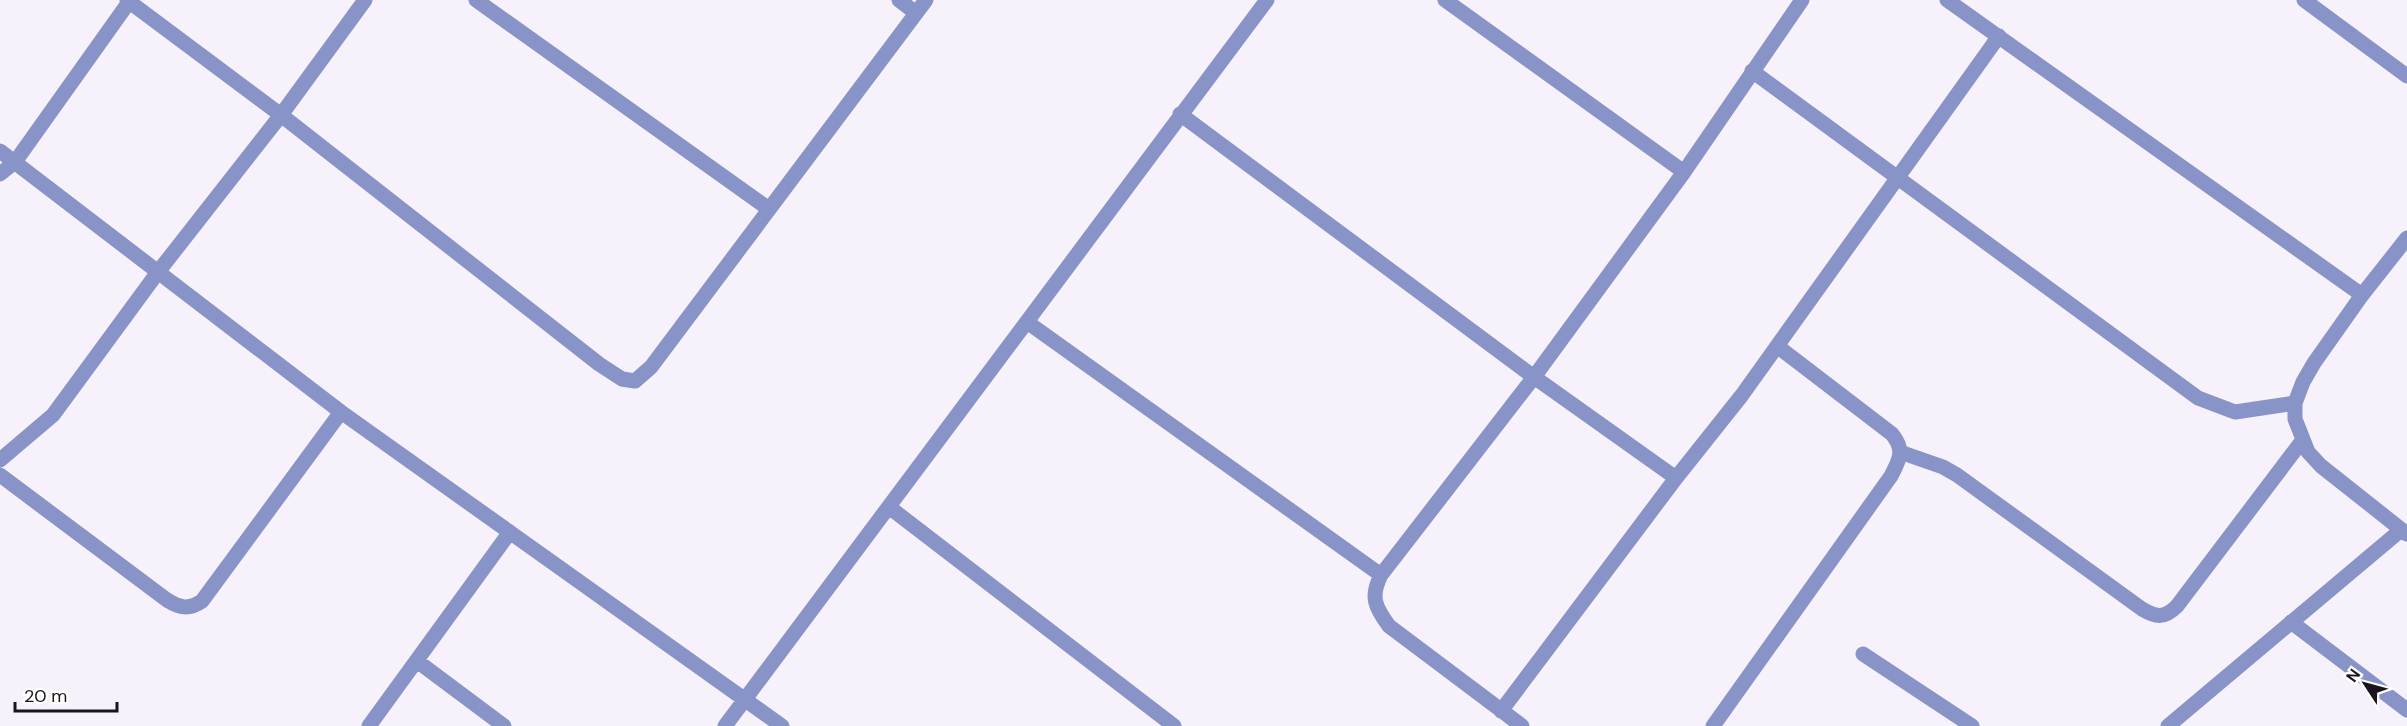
<svg xmlns="http://www.w3.org/2000/svg" width="2407" height="726" viewBox="0 0 2407 726" font-family="'DM Sans',sans-serif">
  <rect width="100%" height="100%" fill="#f6f1fb"/>
  <g fill="none" stroke-linecap="round" stroke-linejoin="round">
    <!-- minor -->
    <path stroke="#8894c7" stroke-width="15" d="M127,0L281,115L599,364L622,379L635,381L651,367L926,0
      M476,0L769,209
      M899,0L916,13
      M1445,0L1684,172
      M1947,0L2362,295
      M2304,0L2407,76
      M1752,71L2198,398L2235,412L2295,403
      M1180,114L1534,377L1676,478
      M0,151L341,412L782,726
      M0,174L15,162L129,2
      M2407,238L2362,295L2314,363L2303,382L2295,403V419L2308,452L2321,466L2407,534
      M1027,322L1381,575
      M1900,452L1943,467L1957,475L2142,609C2157,618 2165,618 2177,606L2302,441
      M0,460L53,415L158,272L281,115L365,0
      M0,475L167,600C180,608 189,610 202,601L341,412
      M889,507L1174,726
      M2291,622L2407,710
      M1863,654L1972,726
      M417,661L504,726
      M1501,711L1676,478L1742,395L1999,36
      M369,726L510,532
      M725,726L1267,0
      M1522,726L1389,626C1375,607 1370,597 1381,575L1534,377L1684,172L1802,0
      M1713,726L1891,476C1900,459 1905,450 1892,434L1777,346
      M2168,726L2401,530"/>
  </g>
  <!-- north arrow -->
  <g transform="translate(2365 684) rotate(306)" stroke="#ffffff" stroke-width="4.5" paint-order="stroke">
  <path d="M0-4.5L10 22L0 15L-10 22Z" fill="#19141e"/>
  <text y="-9" font-size="16" font-weight="bold" text-anchor="middle" fill="#19141e">N</text>
  </g>
  <!-- scale -->
  <path d="M15 702v9h102v-9" fill="none" stroke="#19141e" stroke-width="3"/>
  <text x="24" y="702" font-size="18" fill="#19141e" stroke="#ffffff" stroke-width="4.5" paint-order="stroke">20 m</text>
</svg>
